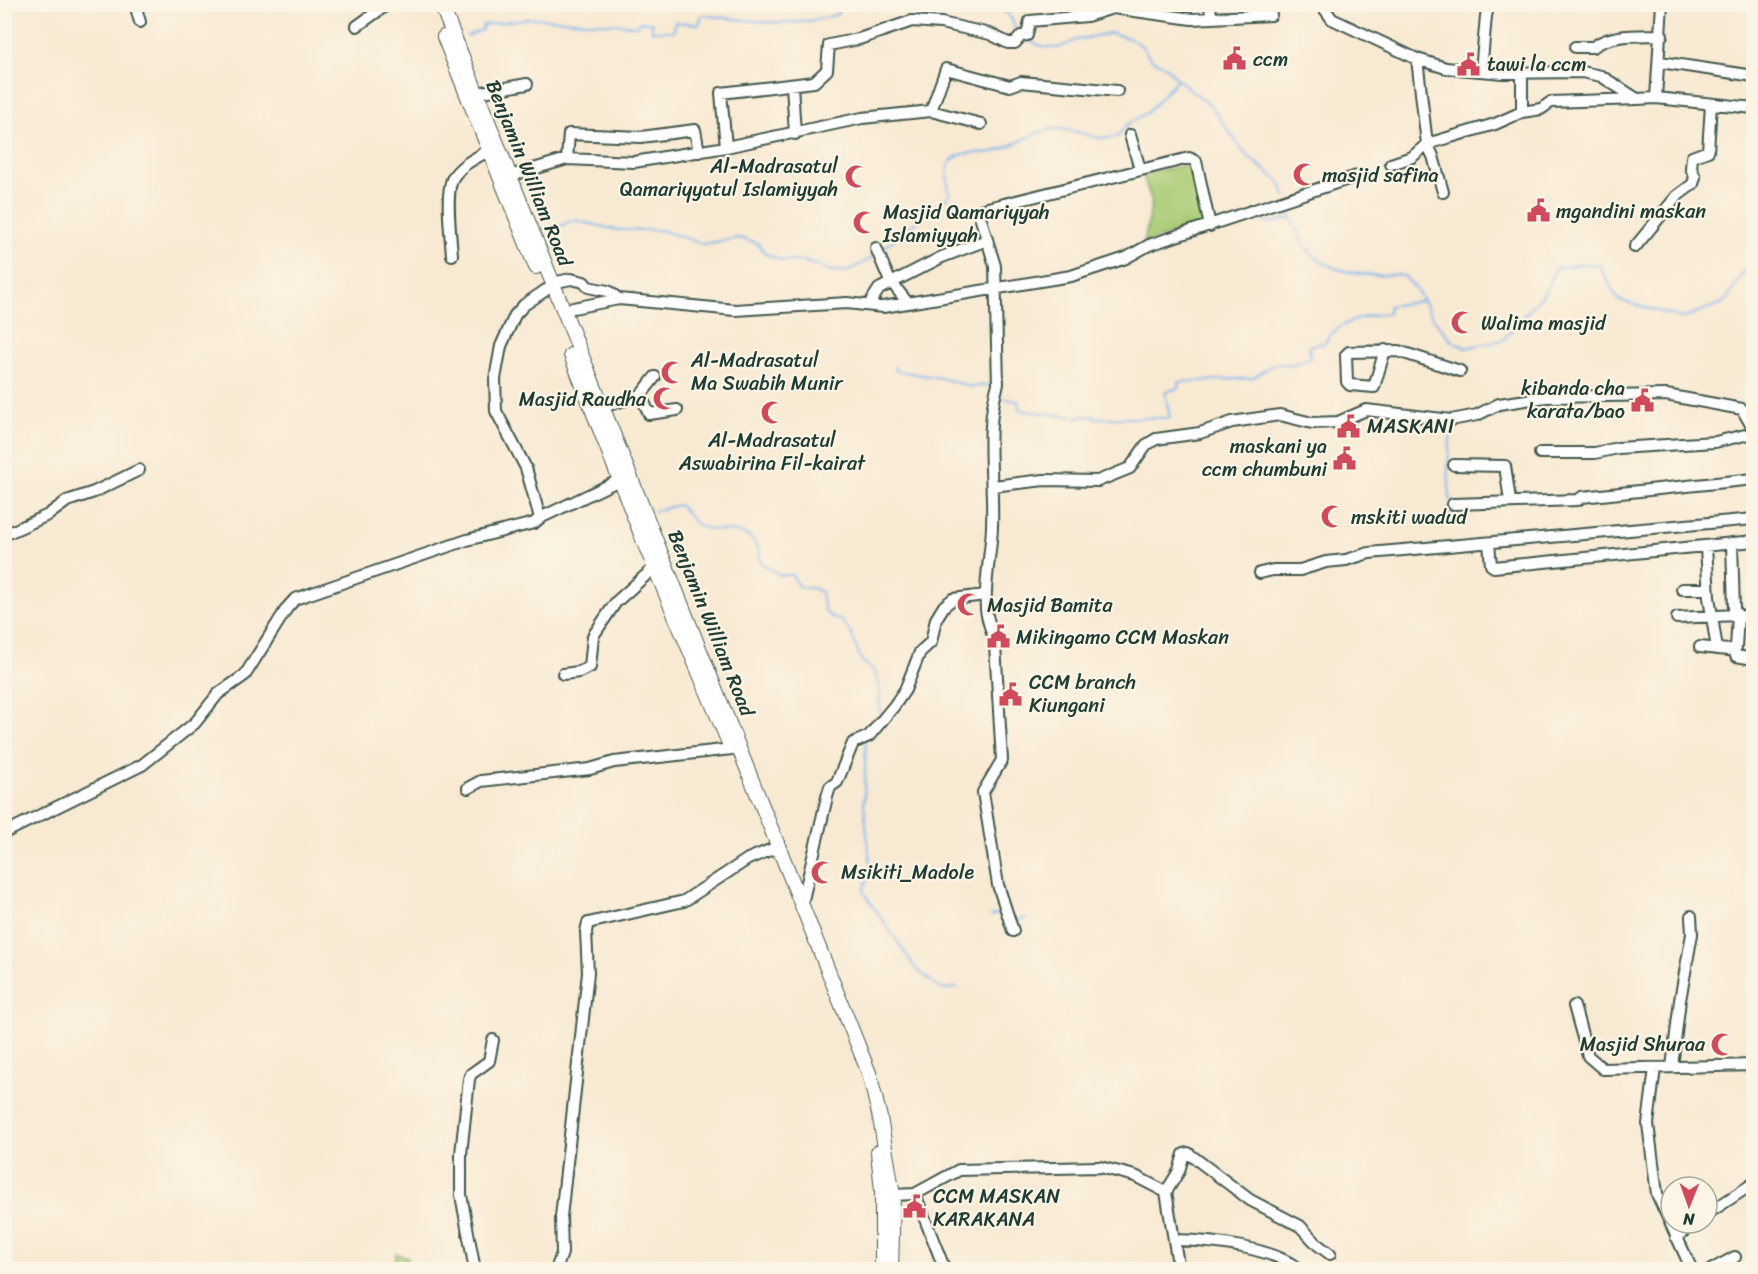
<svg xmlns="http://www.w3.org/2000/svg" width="1758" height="1274" viewBox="0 0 1758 1274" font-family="Sriracha,sans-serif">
  <rect width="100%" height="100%" fill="#fcf5e5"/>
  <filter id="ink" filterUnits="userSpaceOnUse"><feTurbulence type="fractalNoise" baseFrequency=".0167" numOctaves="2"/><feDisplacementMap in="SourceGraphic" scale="12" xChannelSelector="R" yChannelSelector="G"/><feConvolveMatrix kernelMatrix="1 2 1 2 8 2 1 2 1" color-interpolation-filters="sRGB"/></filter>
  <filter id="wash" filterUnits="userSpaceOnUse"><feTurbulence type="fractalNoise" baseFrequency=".008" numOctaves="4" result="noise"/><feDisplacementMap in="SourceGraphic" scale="24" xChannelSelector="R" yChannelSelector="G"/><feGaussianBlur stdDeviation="1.35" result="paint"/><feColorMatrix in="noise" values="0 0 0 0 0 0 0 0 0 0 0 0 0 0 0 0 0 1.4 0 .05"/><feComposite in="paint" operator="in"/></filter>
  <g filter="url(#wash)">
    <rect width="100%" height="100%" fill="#f8e9d2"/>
    <!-- green -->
    <path fill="#a9cc74" stroke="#648454" stroke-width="1.5" d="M1189,165L1205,224L1144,243L1152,202L1142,173Z
      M396,1254L408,1257L405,1269H386L388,1266L395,1265Z"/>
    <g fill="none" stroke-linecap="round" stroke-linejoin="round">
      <!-- stream -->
      <path stroke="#7cb4ec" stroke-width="2" d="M995,4L1010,16L1018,34
        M467,36L482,30L483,25L532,18L628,25L638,26L639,22H652V31H674L675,22L699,24L702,15C747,20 794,30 838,14L837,4
        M1025,39L1044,47L1058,48L1076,40L1111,33L1131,39L1143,47L1150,58L1166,67L1177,79L1211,106L1245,154L1281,183L1285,196
        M1287,205C1302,254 1319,271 1371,275C1383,276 1392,273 1404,276L1416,289L1433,318L1452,341L1466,348L1503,340L1546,291L1556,268L1581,264L1599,265L1618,300L1682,318L1725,302L1746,268L1754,272
        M1247,217L1270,223L1291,218
        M550,231L573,220L618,230H660L703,244L739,238L757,243L766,254L784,261H803L832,271L847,272L875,256
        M881,250L949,196C949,187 944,165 952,160C963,150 979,154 992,152C1015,148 1033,129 1058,129C1079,129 1095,142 1117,137L1128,124L1148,112L1176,80
        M894,366L896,371L941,378L972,387L993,384
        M997,398L1018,401L1020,410L1074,417L1094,416L1095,418H1170L1165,392L1179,388V382L1253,378L1274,364H1293L1310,358L1309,346L1325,343C1334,323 1367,315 1388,313L1389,306L1421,301
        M1450,500L1448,466L1451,427
        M1450,506L1453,515
        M654,511L678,505C686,510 690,520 698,525C720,538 757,518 761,563L779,575H792L799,587L812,588L821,592C823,608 824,617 841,620L851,633L861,660L875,672L879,686L880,716
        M866,741L864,805L871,870L863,891L916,969L941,989L956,988
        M991,916L1003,912
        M1013,922L1025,918"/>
    </g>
  </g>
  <g filter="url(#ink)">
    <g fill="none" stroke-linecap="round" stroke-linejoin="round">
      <defs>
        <path id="minor" d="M135,4L140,22
          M1210,4L1211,17
          M1321,4L1332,19L1417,59L1446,68L1503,73L1582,72L1601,76L1637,99L1656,98L1754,108
          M357,26L388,4
          M1575,47H1593C1611,33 1639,36 1662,35
          M1417,59L1427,144L1433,156L1443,192
          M1660,62L1754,76
          M1481,71L1486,16L1489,4
          M1522,74V112
          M792,85L795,134
          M477,93L527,84
          M1656,98L1662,4
          M931,111L946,69L1010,86L1021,82L1117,91
          M1130,135L1140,169
          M726,147L862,118L931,111L981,124
          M567,159L569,134L641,137L695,130L699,152
          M1391,164L1412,157L1427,144L1495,124L1522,112L1541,109L1551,102L1637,99
          M510,176L567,159L634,162L726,147L721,93L814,82L827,70L829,45L859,39L912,21L941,23L990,34L1008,43H1015L1021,36L1027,35L1030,21L1087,16L1113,8L1192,19L1271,15
          M1635,247L1677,196L1693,184L1695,177L1691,168L1692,157L1708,151L1711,104
          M876,248L889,279L907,302
          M452,255C451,237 444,190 454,176C462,164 476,158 488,151
          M552,283L571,279L584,282L588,287L608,291L619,299
          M869,305L879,289L942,257L987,240
          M563,310L619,299L735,310L847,303L883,307L1071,276L1126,258L1149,245L1360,175
          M1385,350L1374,387L1350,385L1347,382L1346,355L1349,352L1398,351L1460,371
          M641,395L649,414L677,410
          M602,407L641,395L655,377
          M1540,453H1595L1618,448L1715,442L1754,433
          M1454,465L1505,466L1510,501
          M993,486L1044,480L1098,481L1130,468L1146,445L1156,439L1200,433L1232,422L1280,415L1312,423L1338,422L1366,410L1451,420L1477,415L1499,404L1546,397L1666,395L1742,409L1754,430
          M1453,504L1578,500L1582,497L1754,479
          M540,518L626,477
          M4,535L48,515L67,501L94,492L139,470
          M1732,543L1734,610L1738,616L1754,617
          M1489,544L1491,565L1494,567L1754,541
          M1706,547L1709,597L1717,649
          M1260,573L1273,570H1300L1326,562L1346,560L1369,553L1754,519
          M1682,589H1708
          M1677,618L1736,615
          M1700,647L1728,650L1736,647L1738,616
          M1734,649L1736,656L1754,659
          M563,674L579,672L590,667L593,636L616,602L655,567
          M468,788L481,781L590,769L614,762L732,749
          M4,833L142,765L195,723L218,694L245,675L287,608L295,599L467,540L534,523L540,518L526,468L496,411L495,379L501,346L515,315L524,305L546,290
          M802,904L827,797L830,787L837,782L853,743L869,736L894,706L905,690L920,652L931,642L936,619L944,606L953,599L985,595
          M1013,931L998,885L983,792L1002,760L995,645C993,633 987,621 986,609C984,582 991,554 992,527C994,479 984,430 998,384L995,266L979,213L980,210L1189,158L1196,161L1210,226
          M1574,1006L1588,1056L1603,1069L1754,1065
          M1672,1067L1680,1000L1692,934L1691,916
          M1655,1068L1648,1124L1657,1194L1692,1270
          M1166,1192L1179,1171L1184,1154L1188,1153L1250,1200L1300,1226L1318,1245L1330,1254
          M915,1194L945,1270
          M893,1195L915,1194L959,1170L1100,1167L1135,1176L1166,1192L1179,1270
          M1707,1214L1754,1183
          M1676,1237L1695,1223
          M1176,1240C1214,1241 1270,1247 1301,1270
          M475,1270L461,1195V1154L469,1079L471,1074L489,1061L493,1040
          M556,1270L562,1253L561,1217L588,973L586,931L588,923L684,901L748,859L780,846
          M1711,1270L1735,1257"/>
        <path id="major" d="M441,4L869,1073L880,1118L893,1195L891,1270
          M444,37L536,267
          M571,355L646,547L729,743
          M878,1152L882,1191V1270"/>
      </defs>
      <!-- minor casing -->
      <use href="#minor" stroke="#40574c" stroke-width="14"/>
      <!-- major casing -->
      <use href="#major" stroke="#40574c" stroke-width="16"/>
      <!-- minor -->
      <use href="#minor" stroke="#fff" stroke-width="10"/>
      <!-- major -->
      <use href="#major" stroke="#fff" stroke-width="14"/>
    </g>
  </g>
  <!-- icons -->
  <defs>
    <symbol id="civic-bare" viewBox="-9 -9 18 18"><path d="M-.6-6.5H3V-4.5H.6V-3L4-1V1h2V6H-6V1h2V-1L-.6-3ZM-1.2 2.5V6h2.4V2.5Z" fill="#d1495b" stroke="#fcf5e5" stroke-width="2.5" paint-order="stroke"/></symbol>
    <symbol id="mosque-bare" viewBox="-9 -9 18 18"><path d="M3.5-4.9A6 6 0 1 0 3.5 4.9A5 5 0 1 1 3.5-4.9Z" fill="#d1495b" stroke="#fcf5e5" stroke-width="2.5" paint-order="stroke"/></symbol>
  </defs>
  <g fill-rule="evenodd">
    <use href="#civic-bare" x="1218" y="42" width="33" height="33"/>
    <use href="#civic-bare" x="1452" y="48" width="33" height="33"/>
    <use href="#mosque-bare" x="1288" y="158" width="33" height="33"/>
    <use href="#mosque-bare" x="840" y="160" width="33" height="33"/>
    <use href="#civic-bare" x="1522" y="194" width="33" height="33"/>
    <use href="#mosque-bare" x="848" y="206" width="33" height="33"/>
    <use href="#mosque-bare" x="1446" y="306" width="33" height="33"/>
    <use href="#mosque-bare" x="656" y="356" width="33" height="33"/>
    <use href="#mosque-bare" x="648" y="382" width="33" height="33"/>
    <use href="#civic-bare" x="1626" y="384" width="33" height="33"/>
    <use href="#mosque-bare" x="756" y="396" width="33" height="33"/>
    <use href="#civic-bare" x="1332" y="410" width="33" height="33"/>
    <use href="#civic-bare" x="1328" y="442" width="33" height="33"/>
    <use href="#mosque-bare" x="1316" y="500" width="33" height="33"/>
    <use href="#mosque-bare" x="952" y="588" width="33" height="33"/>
    <use href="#civic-bare" x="982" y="620" width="33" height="33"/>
    <use href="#civic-bare" x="994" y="678" width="33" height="33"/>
    <use href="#mosque-bare" x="806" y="856" width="33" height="33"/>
    <use href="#mosque-bare" x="1706" y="1028" width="33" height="33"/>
    <use href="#civic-bare" x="898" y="1190" width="33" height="33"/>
  </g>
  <g text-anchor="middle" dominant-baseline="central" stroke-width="4.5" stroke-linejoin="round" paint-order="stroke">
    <!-- poi labels -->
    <g font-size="20" fill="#1f3d34" stroke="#fcf5e5" text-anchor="start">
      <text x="1253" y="59">ccm</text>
      <text x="1487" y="64">tawi la ccm</text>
      <text x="838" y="166" text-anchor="end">Al-Madrasatul<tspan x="838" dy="23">Qamariyyatul Islamiyyah</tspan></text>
      <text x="1322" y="175">masjid safina</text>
      <text x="1556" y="211">mgandini maskan</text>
      <text x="883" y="212">Masjid Qamariyyah<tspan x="883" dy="23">Islamiyyah</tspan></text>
      <text x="1481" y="323">Walima masjid</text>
      <text x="691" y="360">Al-Madrasatul<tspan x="691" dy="23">Ma Swabih Munir</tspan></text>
      <text x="1625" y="388" text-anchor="end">kibanda cha<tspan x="1625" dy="23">karata/bao</tspan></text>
      <text x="646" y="399" text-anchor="end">Masjid Raudha</text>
      <text x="1367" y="426">MASKANI</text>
      <text x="772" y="440" text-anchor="middle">Al-Madrasatul<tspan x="772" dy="23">Aswabirina Fil-kairat</tspan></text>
      <text x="1327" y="446" text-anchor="end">maskani ya<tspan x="1327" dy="23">ccm chumbuni</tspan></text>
      <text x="1351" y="517">mskiti wadud</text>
      <text x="987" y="605">Masjid Bamita</text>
      <text x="1016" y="637">Mikingamo CCM Maskan</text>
      <text x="1029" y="682">CCM branch<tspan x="1029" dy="23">Kiungani</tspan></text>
      <text x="841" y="872">Msikiti_Madole</text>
      <text x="1705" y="1044" text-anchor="end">Masjid Shuraa</text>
      <text x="933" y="1196">CCM MASKAN<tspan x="933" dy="23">KARAKANA</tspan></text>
    </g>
    <!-- street labels -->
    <g font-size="20" fill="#1f3d34" stroke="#fcf5e5">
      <text transform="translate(529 173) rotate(68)">Benjamin William Road</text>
      <text transform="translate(711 623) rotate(68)">Benjamin William Road</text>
    </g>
  </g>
  <!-- margin -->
  <rect width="1758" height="1274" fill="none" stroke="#fcf5e5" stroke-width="24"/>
  <!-- north arrow -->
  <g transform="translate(1689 1205) rotate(181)"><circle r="28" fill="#fcf5e5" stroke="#a4ab9e" stroke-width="1.5"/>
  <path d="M0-4.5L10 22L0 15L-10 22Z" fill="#d1495b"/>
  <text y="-9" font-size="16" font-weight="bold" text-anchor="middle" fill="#1f3d34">N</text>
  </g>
</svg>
